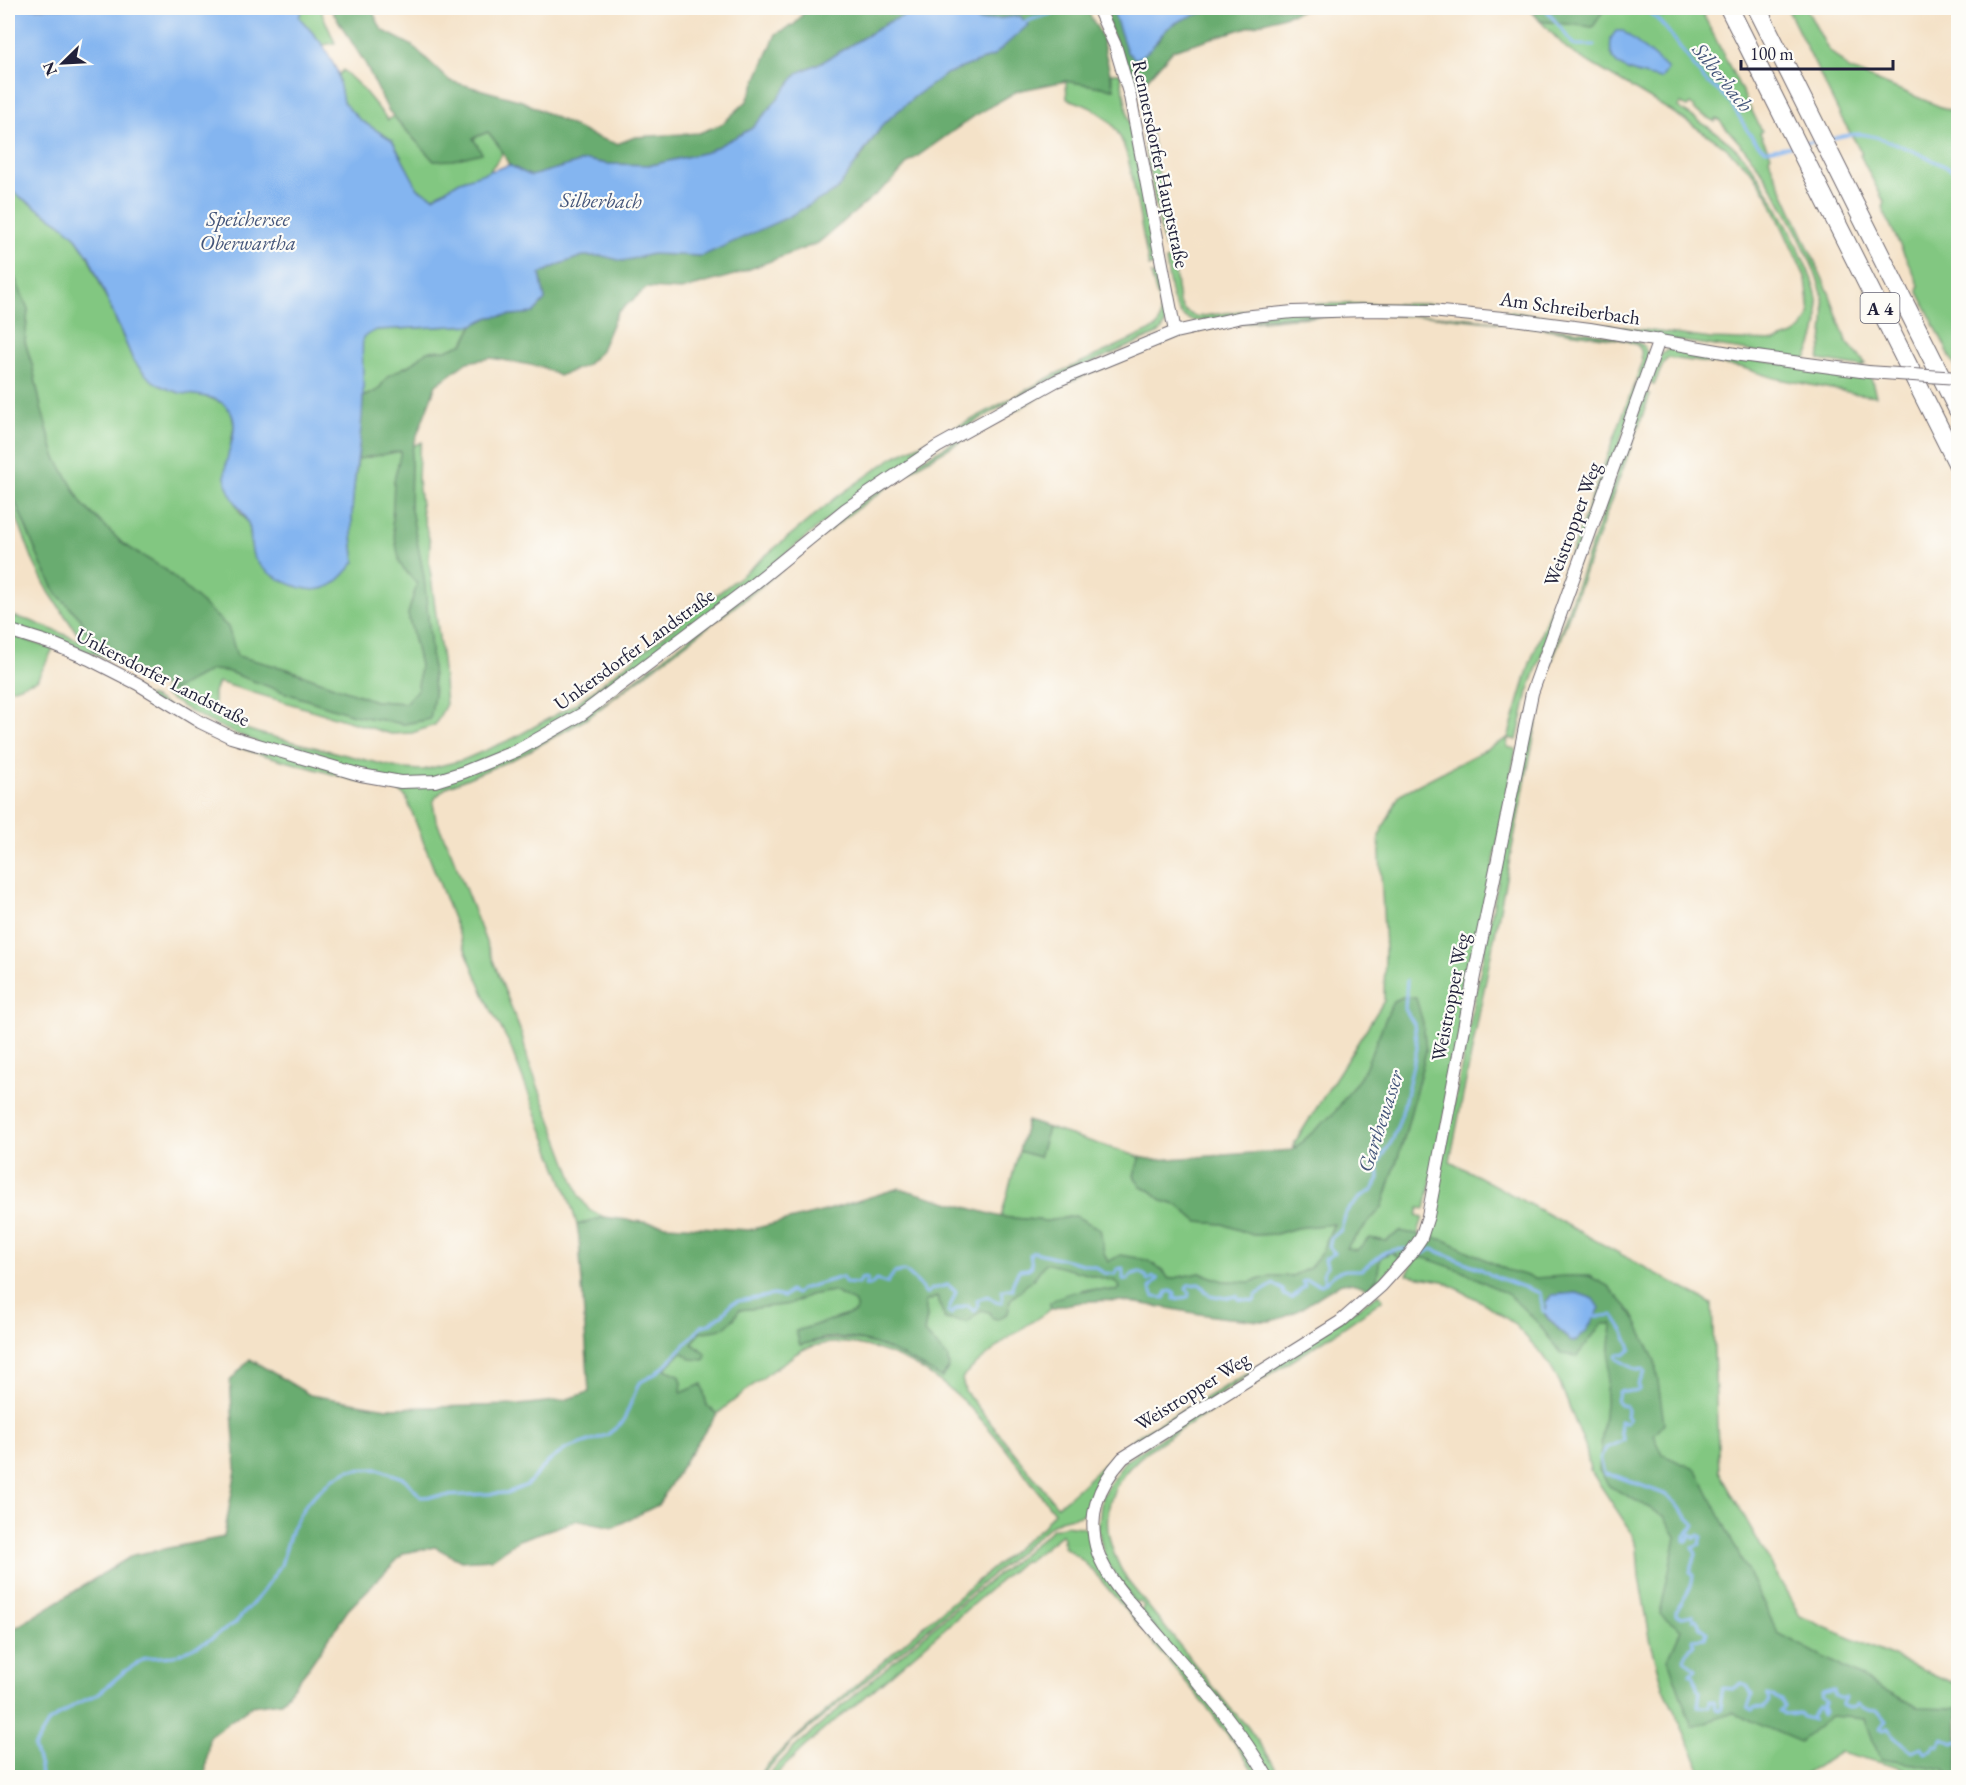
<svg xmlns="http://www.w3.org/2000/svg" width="1966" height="1785" viewBox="0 0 1966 1785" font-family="'EB Garamond',serif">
  <rect width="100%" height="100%" fill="#fdfcf7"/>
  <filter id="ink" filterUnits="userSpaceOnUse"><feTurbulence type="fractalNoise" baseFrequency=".0167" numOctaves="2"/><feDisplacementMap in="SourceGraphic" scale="12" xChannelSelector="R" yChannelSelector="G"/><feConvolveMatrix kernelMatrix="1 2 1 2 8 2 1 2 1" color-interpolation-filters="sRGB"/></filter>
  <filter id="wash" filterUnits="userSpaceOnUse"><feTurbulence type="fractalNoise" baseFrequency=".008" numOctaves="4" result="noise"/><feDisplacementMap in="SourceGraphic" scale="24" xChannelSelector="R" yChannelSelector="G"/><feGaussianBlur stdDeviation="1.35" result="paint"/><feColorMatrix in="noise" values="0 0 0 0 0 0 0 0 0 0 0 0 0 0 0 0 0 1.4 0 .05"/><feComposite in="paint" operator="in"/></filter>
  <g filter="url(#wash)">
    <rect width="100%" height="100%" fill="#f4e2c8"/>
    <!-- green -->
    <path fill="#82c781" stroke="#52745e" stroke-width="1.5" d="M303,8H322V13L335,43L323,45L299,17Z
      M1605,8H1646L1656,13L1658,8H1700L1762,131L1760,133L1771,155L1769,158L1772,167L1830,295L1846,341L1866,364H1863V367L1819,360C1822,343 1826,322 1824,305C1821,272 1776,189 1755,162C1744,147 1731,134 1719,120L1715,119V122L1694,110V107L1690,104L1687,107L1680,103L1678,107C1700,122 1725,136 1743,156C1765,179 1817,276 1818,306C1820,325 1814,343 1806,359L1452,308L1195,321C1169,317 1170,281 1166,261L1173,256L1179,302L1185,311L1196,317L1263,308L1320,304H1433L1512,312L1711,339L1776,341L1793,335L1802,329L1810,314L1806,279L1768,196L1753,173L1723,145L1674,113L1568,50L1540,21L1593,27Z
      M1787,8H1806L1828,49L1849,69L1958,114V371L1957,370L1918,292L1919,285L1882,208L1884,202L1860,155L1862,153L1842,119Z
      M343,70L361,87L388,120L393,116L434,161L481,153L473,138L488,132L499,146L502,154C498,161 493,165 489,172L460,181L434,197L418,189L392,140L360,120L342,102L338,75Z
      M1111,73H1120L1157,264L1149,267C1144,242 1140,217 1135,193C1126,144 1121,113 1067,99L1066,81L1114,89Z
      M1151,131L1172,248L1164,247L1142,132Z
      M8,189L60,223L74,235L88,256L133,360L144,373L194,394L210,398L225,404L232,413L234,426L225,477L239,511L249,524L253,556L355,562C349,526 352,494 358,459L402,451L394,481L400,564L417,584L408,614L420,665L418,689L405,703L375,701L287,669L236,656L166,570L123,544L83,505L55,456L41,407L32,364L25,342L28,309L14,276L8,268Z
      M1151,274L1159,276C1163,293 1174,319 1159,333L1042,384L920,453L845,505L749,584L603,695L547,732L549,737L607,701L752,590L849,511L923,459L1058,384L1171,337L1242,321L1357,314L1451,316L1588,332L1634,340L1644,346L1648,355L1647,364L1641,381L1637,380L1634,388L1638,391L1571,577L1554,615L1553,624L1528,692L1517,740L1508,738L1507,747L1516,749L1437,1153L1425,1209L1419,1208L1417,1215L1423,1218L1417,1236L1400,1231L1386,1241L1369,1238L1357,1251L1345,1248L1382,1207L1405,1135L1426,1051L1423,1023L1415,998L1403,997L1393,1001L1364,1071L1335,1112L1293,1150L1295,1142L1384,1001L1385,949L1379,836L1400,794L1508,738L1530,663L1632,390L1642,364L1641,350L1637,345L1624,340L1512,324L1431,316L1357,315L1292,318L1243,323L1203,330L1172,339L1059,386L924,462L851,513L754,592L586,719L520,756L447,787L436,797L433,803L436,820L451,852L522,1035L528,1060L580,1197L589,1210L604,1217L577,1225L570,1201L509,1043L489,1006L462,942L406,797L398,790L391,788L358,781L253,752L219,741L146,698L148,696L154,698L214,734L261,751L257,742C223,730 194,715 164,695L211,670L226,671L289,694L354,715L404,724L430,719L434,695L430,638L424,577L410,505L411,457L413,446L422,442L419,453L418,481L422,512L430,542L429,562L442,660L446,704L435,725L412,733L391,734L218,682L214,692V704L218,713L224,720L233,725L258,733L402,769L423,770L463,760L514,738L575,704L742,575L838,496L894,457L973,419L1054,375L1156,328C1167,315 1154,289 1151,274Z
      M473,325L464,343L446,350L427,351L413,363L388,376L378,390L363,397L362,337L376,330Z
      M1675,348L1871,377L1876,396L1858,394L1774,378L1740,367L1669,358L1664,362L1654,385L1650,381C1655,367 1657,350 1675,348Z
      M1646,392L1650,395L1540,694L1537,722L1450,1161L1712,1304L1719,1471L1800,1616L1958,1685V1777H1933L1840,1752L1801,1777H1700L1697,1760L1664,1689L1651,1643L1639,1577L1637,1547L1630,1530L1590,1470L1586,1449L1559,1381L1544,1356L1513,1323L1482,1302L1443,1281L1407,1275L1434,1218L1432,1216L1530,720H1534L1535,712L1532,711Z
      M8,484L42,566L57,594L80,618L89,636L95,654L8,626V615L31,621L83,642L49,592L34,563L8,494Z
      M8,634L53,649L37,680L8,690Z
      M1048,1128L1140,1157L1134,1176L1141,1187L1151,1191L1163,1201L1179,1206L1198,1222L1223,1224L1253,1235L1276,1234L1296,1228L1334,1223L1322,1251L1310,1268L1292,1276H1271L1250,1282L1223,1281L1200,1273L1169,1279L1161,1268L1108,1262L1104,1254L1100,1229L1075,1216L1047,1221L1001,1217L1019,1151L1039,1157Z
      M1391,1252L1401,1259L1344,1314L1110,1465L1095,1490L1087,1512L1081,1515L1060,1520L1051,1525L792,1743L760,1777H757L773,1759L792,1741L927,1623L1043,1526L1054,1512C1002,1446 961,1375 876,1349C852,1341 829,1340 805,1349C798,1351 792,1357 786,1361C762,1377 740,1396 717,1414L707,1406L702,1384L681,1394L665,1369L682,1351L700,1348L691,1344L700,1332L734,1319L739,1310L791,1304L809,1295L833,1291L855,1302L857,1308L854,1313L796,1331L800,1345C862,1329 889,1348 942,1378L937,1346L924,1332L927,1317L925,1302L937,1297L945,1319L968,1322L981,1310L1008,1313L1010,1300L1035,1277L1045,1262L1117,1282L1120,1288L1118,1291L1084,1289L1050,1303L1051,1309L1008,1338L965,1374L962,1379L965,1391L1057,1506C1086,1485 1107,1457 1136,1437C1155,1424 1176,1414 1196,1403C1257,1368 1328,1330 1377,1279L1379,1258Z
      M1379,1294L1383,1299C1328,1341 1268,1375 1210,1412C1178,1432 1136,1451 1117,1485C1099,1518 1109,1550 1127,1580L1230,1708L1247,1726L1269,1757L1280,1777H1273L1141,1610L1144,1606L1140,1602H1135L1106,1562L1098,1530L1102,1496L1124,1462Z
      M1065,1525L1081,1527L1088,1530L1094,1552L1239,1738L1263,1777H1257L1243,1755L1207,1707L1094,1572L1083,1561L1064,1547L1062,1534L1028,1561H1023L858,1703C827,1725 800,1750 774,1777L765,1778L795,1747L931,1629L1053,1529Z"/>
    <!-- forest -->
    <path fill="#69ac6f" stroke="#466755" stroke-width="1.5" fill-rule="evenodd" d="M333,8H371L382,30L413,46L450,81L522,101L593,136L617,144L635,137L699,133L722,124L747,101L776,34L795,24L807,8H928L889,22L826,60L798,73L767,112L751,129L707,152L652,165L607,164L587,160L531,176L509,165L499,146L488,132L473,138L482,153L453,160L434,161L388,110L365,63L332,11Z
      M957,8H1086L1101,35L1114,89L1066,81L1017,91L976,115L908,163L893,180L818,243L734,275L681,290L647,288L617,313L600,352L585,366L559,376L542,367L491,358L467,362L436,385L413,446L411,457L410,505L424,577L430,638L434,695L430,719L404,724L354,715L289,694L226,671L211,670L164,695V686L129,667L95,654L89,636L80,618L57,594L42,566L8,484V268L14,276L28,309L25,342L32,364L41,407L55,456L83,505L123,544L166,570L228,627L237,656L287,669L375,701L405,703L418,689L420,665L408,614L417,584L400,564L392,523L394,481L401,451L358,459L363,397L378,390L388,376L413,363L427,351L446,350L464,343L473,325L489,317L533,313L545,300L540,274L560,264L583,256H604L623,261L652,254L702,256L858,162L883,124L914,97L946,74L993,56L1020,16L978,21Z
      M1103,8H1112L1115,13L1157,42C1161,37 1164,31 1169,27C1209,0 1264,8 1310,8L1173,50L1134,94Z
      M1529,8H1605L1593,27L1540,21Z
      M1403,997L1416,998L1423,1023L1426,1051L1405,1135L1382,1207L1346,1248L1357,1250L1369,1238L1386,1241L1400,1231L1445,1240L1507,1270L1535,1278L1565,1276H1589L1608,1286L1632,1313L1655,1361L1664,1423L1654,1435L1663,1455L1697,1470L1778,1633L1917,1707L1958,1708V1777H1952L1945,1769L1880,1759L1865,1719L1831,1716L1800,1742L1733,1713L1692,1727L1668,1659L1681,1630L1660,1614L1676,1537L1664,1516L1609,1486L1599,1470L1612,1324H1602L1577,1356L1561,1354L1538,1323L1509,1295L1462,1271L1408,1252L1401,1259L1391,1252L1380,1258L1377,1278L1368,1288C1359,1287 1352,1280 1342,1283C1338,1284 1334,1288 1330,1290C1312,1300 1294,1316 1274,1320C1264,1323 1251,1320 1242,1319C1175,1316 1118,1286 1051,1309L1050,1303C1068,1288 1095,1289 1117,1291L1120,1288L1117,1282L1045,1263L1035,1277L1010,1300L1008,1313L998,1319L992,1318L989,1312L981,1310L968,1322L945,1319L937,1297L925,1302L927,1317L924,1332L948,1358L949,1367L942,1378C907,1358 870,1334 828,1338C819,1339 809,1343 800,1345L796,1331L854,1313L857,1309L854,1302L833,1291L809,1295L791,1304L739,1310C727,1331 722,1330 700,1332L692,1344L706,1353L705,1360L691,1359L682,1352L665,1369L679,1375L682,1382L681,1393L702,1384L707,1406L717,1414L688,1456L658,1505L614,1527L578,1520L519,1540L491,1559L461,1561L435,1547L404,1553L348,1610L309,1667L281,1702L251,1706L209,1737L205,1777L8,1778V1629L17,1627L133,1555L224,1537L236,1469L230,1381L250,1359L310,1395L387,1408L519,1405L564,1400L589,1392L579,1239L577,1225L604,1217L667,1225L749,1230L825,1211L899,1188L1001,1217L1047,1221L1075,1216L1100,1229L1104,1253L1108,1262L1120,1255C1143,1259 1154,1258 1169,1279L1200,1273L1223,1281L1250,1282L1271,1276H1292L1310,1268L1322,1251L1334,1224L1296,1228L1276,1234L1253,1235L1223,1224L1198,1222L1179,1206L1163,1201L1151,1191L1141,1187L1134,1176L1140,1157L1155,1160L1293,1150L1335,1112L1364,1071L1393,1001ZM1577,1293L1594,1299L1570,1341L1545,1315L1546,1302L1552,1295Z
      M1027,1121L1048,1128L1039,1157L1019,1151Z"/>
    <!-- water -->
    <path fill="#84b5f0" stroke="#536c96" stroke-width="1.5" d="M8,8H303L299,17L323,45L337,71L343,102L360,120L392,140L418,189L434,197L460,181L509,165L531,176L587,160L607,164L652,165L707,152L751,129L767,112L798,73L826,60L889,22L915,11L928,8H957L979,21L1020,16L1028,25L993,56L946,74L914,97L883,124L837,190L786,218L702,256L652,254L623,261L603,256H583L560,264L540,274L545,300L533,313L489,317L473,325L376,330L363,337C361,357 364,377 363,397C362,455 345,503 355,562C342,578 330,593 307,589C290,586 262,573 254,557C249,548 252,535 249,526C244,509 227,498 225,477C223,456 242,430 230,411C220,395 197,396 180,393C173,391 165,388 159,385C148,379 140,369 133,360L89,256L74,235L60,223L8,189Z
      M1112,8H1221C1204,13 1180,17 1167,29C1155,40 1153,51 1136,59L1127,52Z
      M1616,31H1623L1668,69L1661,79C1645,75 1615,72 1611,53C1610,48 1611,42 1611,38Z
      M1577,1293L1594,1299L1600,1308L1587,1330L1575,1341H1570L1545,1314L1546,1302L1552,1295Z"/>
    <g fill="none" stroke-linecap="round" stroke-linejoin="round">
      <!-- stream -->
      <path stroke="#84b5f0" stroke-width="3" d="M1545,8L1574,45H1595
        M1643,8C1668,24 1683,54 1703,78C1710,86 1720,91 1727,99C1742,116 1746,137 1766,150L1791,146
        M1023,23C1038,16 1053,14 1069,8
        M1830,139C1839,137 1849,134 1858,134C1885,135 1934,161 1958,173
        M1804,143L1818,141
        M1419,1253H1425L1432,1249L1481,1269L1491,1275L1540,1293L1543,1311L1548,1312
        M1326,1283C1323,1276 1321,1271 1327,1266L1325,1259L1335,1253L1329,1248L1331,1238L1341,1230L1346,1212L1362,1196L1373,1190L1379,1179L1378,1164L1393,1139L1402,1113L1417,1048L1414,1024L1405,1009L1407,980
        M1593,1317L1613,1315L1624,1332L1631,1349L1624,1355L1618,1354L1616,1356L1617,1359L1637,1370L1643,1369L1645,1372L1638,1385L1640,1388L1639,1390L1624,1392L1622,1390L1619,1392L1617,1401L1621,1405L1626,1406L1627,1411L1626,1416L1629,1419L1626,1423L1620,1421L1621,1432L1624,1440L1606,1448L1600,1458L1604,1474L1616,1476L1667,1495L1695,1525L1685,1536V1541H1687L1691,1534L1695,1538L1699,1535L1702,1537L1699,1542L1700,1544L1692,1547L1696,1554L1690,1572L1693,1574C1693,1588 1683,1600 1676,1611V1615L1682,1617L1692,1615L1693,1620L1696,1619L1701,1627L1707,1632L1705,1638L1693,1639L1694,1644L1687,1651L1685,1659L1696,1669L1690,1674L1694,1676L1698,1690L1700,1691L1698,1707H1709V1700L1714,1701L1716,1708L1719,1710L1722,1708L1720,1698L1722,1688L1733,1689L1742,1683L1748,1687L1752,1695L1748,1707L1753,1710L1756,1707L1764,1708L1769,1701L1767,1696H1772L1782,1700L1784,1707L1779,1712L1783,1714L1800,1713L1803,1717L1813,1720L1811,1717L1818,1708L1821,1710L1822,1715L1825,1712L1822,1706L1825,1702L1821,1698L1822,1693L1834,1690V1695L1838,1698H1845L1841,1705L1848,1708L1856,1707L1857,1704L1866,1709L1877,1710L1886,1721L1880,1729L1884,1731L1889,1728L1894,1737L1912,1751L1921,1747L1924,1752L1932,1749L1935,1744L1938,1746L1944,1738L1953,1743L1958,1741
        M41,1778L40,1767L34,1747L49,1722L76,1704L98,1694L125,1671L146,1658L174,1656L206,1642L235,1623L261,1594L281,1565L292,1528L308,1501L334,1478L349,1470L378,1469L405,1479L421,1497L507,1493L527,1485L548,1462L566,1449L607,1435L623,1422L639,1383L655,1374L667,1364L702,1326L709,1324L723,1314L731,1304L738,1301L774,1295L784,1297L790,1291L796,1294L801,1289L842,1277L846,1283L858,1284L860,1279L866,1278L868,1280L865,1285H871L876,1280L887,1283L894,1273L905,1271L918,1283L926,1294L932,1289L948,1285L956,1292L948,1312L951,1314L956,1309L967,1305L975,1311L978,1305L977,1300L988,1296L996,1302L1002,1303V1291L1008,1289H1013V1283L1019,1270L1028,1269L1032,1266L1030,1254L1034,1252L1095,1267L1104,1273L1115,1274L1117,1269L1123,1268V1279L1127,1280L1133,1274L1140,1272L1147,1277V1279L1149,1281L1153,1277L1158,1279L1150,1288L1154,1297L1164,1298L1167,1292L1171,1291L1175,1294L1174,1299L1188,1297L1190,1292L1186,1289L1188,1285L1200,1284L1209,1295L1226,1298L1237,1296L1238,1299L1254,1301L1256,1295L1274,1284L1283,1290L1284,1295L1292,1298L1305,1285L1302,1282L1306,1280L1322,1285L1334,1274L1345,1270H1362L1385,1252L1394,1250L1406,1249"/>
    </g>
  </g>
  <g filter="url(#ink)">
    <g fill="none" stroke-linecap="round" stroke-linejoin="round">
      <defs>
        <path id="minor" d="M1098,8L1115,45L1130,96L1175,332
          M8,630L53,644L89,659L138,684L200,722L231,737L361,775L401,782L435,781L464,772L518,750L582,714L750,587L846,509L937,447L1056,381L1175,332L1242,317L1293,312L1368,310L1431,311L1513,319L1590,329L1741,355L1868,372
          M1268,1778C1236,1722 1192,1675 1151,1627C1132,1605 1108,1581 1098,1553C1086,1516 1098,1486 1123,1458L1340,1322L1381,1286L1410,1254L1421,1238L1428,1216L1474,976L1532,693L1659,340"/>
        <path id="highway" d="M1729,8L1958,465
          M1757,8L1958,410"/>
      </defs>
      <!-- minor casing -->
      <use href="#minor" stroke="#6c656c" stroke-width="14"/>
      <!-- highway casing -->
      <use href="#highway" stroke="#6c656c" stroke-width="20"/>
      <!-- minor -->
      <use href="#minor" stroke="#fff" stroke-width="12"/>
      <!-- highway -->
      <use href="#highway" stroke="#fff" stroke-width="18"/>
      <defs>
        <path id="minor-bridge" d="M1868,372L1958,378"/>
      </defs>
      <!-- minor-bridge casing -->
      <use href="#minor-bridge" stroke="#6c656c" stroke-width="14" stroke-linecap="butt"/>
      <!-- minor-bridge -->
      <use href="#minor-bridge" stroke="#fff" stroke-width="12"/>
    </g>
  </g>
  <g text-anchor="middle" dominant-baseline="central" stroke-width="4.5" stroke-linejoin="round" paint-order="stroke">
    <!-- shield labels -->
    <rect fill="#fdfcf7" stroke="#646373" stroke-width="1.5" x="1860.5" y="293" width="39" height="30" rx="4.5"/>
    <g font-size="18" font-weight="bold" fill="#22223b">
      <text x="1880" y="308">A 4</text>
    </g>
    <!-- street labels -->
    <g font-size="20" fill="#22223b" stroke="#fdfcf7">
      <text transform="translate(1161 164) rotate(78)">Rennersdorfer Hauptstraße</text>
      <text transform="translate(1570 308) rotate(8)">Am Schreiberbach</text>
      <text transform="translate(1572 524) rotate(-70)">Weistropper Weg</text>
      <text transform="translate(634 649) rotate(-36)">Unkersdorfer Landstraße</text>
      <text transform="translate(163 677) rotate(27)">Unkersdorfer Landstraße</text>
      <text transform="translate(1450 997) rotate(-79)">Weistropper Weg</text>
      <text transform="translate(1192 1391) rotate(-32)">Weistropper Weg</text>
    </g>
    <!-- water labels -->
    <g font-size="21" font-style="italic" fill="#44557a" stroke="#fdfcf7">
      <text transform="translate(1723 77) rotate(51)">Silberbach</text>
      <text transform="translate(601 200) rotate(1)">Silberbach</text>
      <text x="248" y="218">Speichersee<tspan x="248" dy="24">Oberwartha</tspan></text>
      <text transform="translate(1380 1121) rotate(-72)">Garthewasser</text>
    </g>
  </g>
  <!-- margin -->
  <rect width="1966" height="1785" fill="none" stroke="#fdfcf7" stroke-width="30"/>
  <!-- north arrow -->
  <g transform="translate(63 63) rotate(246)" stroke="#fdfcf7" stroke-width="4.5" paint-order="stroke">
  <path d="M0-4.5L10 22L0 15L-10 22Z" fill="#22223b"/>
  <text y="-9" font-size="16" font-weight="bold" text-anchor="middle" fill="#22223b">N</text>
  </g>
  <!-- scale -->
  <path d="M1741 60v9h152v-9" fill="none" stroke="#22223b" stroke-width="3"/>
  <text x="1750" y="60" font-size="18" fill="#22223b" stroke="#fdfcf7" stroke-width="4.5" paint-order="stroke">100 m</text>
</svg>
